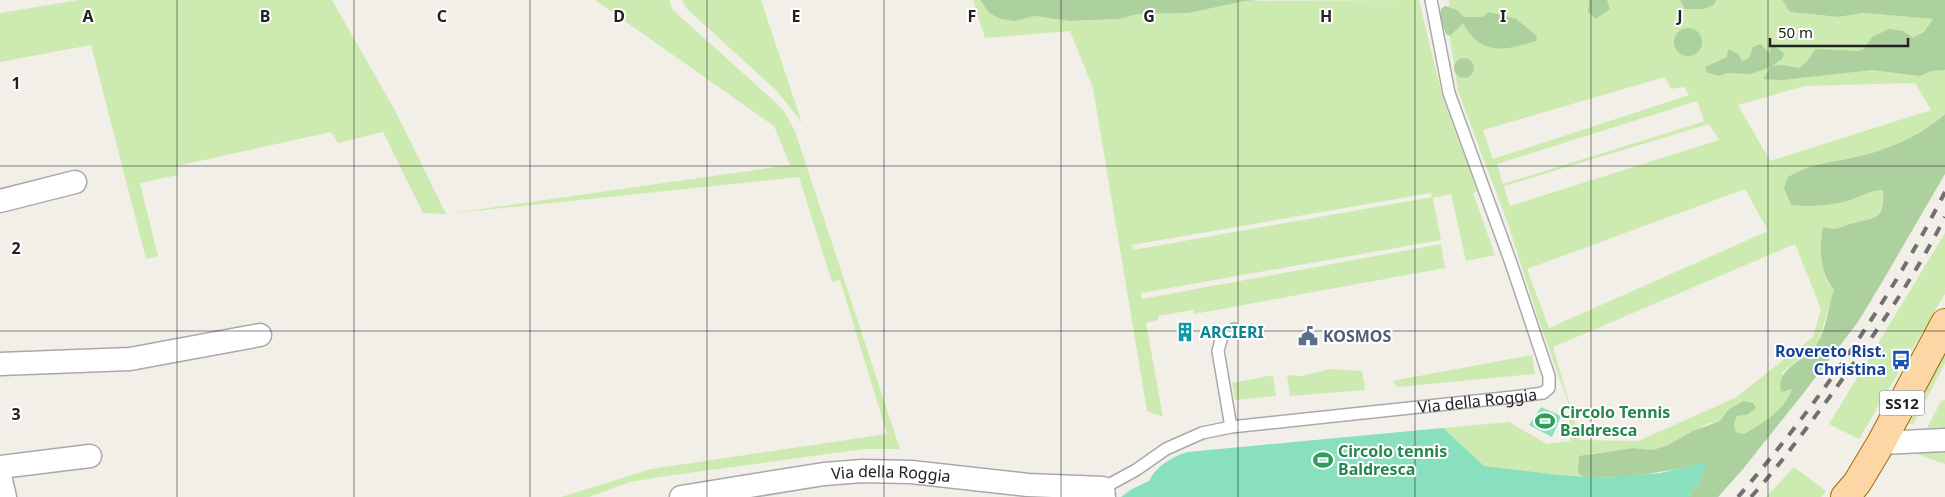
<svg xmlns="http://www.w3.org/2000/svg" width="1945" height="497" viewBox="0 0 1945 497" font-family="'Noto Sans',sans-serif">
  <rect width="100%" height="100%" fill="#f2efe9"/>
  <!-- grass -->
  <path fill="#cdebb0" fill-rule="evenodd" d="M78,0H332L397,114L446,214L790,165L774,126L595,0H669L673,10L775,102L784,111L795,131L900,449H864L666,476L630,482L589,497H561L651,469L887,434L840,280L832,282L799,177L446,214L423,213L383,132L338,143L331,132L177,166L178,175L140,183L158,256L146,259L91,45L0,62V13Z
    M682,0H761L802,123L777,91L687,9Z
    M973,0H980L982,4L1015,21L1034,16L1069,21L1119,19L1138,14L1189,13L1245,1L1419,0L1442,95L1477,191L1473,193L1495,255L1466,261L1451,194L1433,198L1441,240L1141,293L1142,299L1441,244L1445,268L1194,314L1193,310L1158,316V320L1146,323L1163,417L1147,411L1093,88L1070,31L985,38ZM1431,193L1432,197L1133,250L1132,245Z
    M1449,0H1782L1790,12L1838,17L1864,13L1934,19L1945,60V114C1918,138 1882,152 1847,159C1825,163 1807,165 1788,177L1784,188L1854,199L1872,190H1883C1882,219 1880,216 1854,223C1839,227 1840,231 1823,228L1827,281L1834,290L1818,343L1782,373L1792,388C1785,411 1764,423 1744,434L1736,432L1734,425L1737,416L1747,415L1738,405L1729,409L1720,421L1707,424L1666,446L1652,450L1633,448L1589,454L1690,492L1689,497H1487L1443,428L1509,422L1547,444L1570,441L1569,405L1538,318L1508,224L1458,91L1445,6H1449ZM1665,77L1671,89L1684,87L1689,95L1493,159L1483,130ZM1915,83L1931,110L1770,161L1738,105L1804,86ZM1697,101L1704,121L1696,124L1503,184L1497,164ZM1709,124L1719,140L1510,206L1504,186ZM1745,189L1768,231L1549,328L1527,269ZM1795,244L1821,309L1813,337L1735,398L1638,441L1580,440L1553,347Z
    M1945,233V294L1859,439L1829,424Z
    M1945,352V363L1913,425L1909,423Z
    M1532,355L1535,374L1398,387L1392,381Z
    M1331,369L1362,371L1365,390L1290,396L1287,375L1302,376Z
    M1273,375L1276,396L1235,400L1232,383Z
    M1945,400V431L1925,432L1941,401Z
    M1915,450H1945V464L1914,453Z
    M1794,467L1826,491L1821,497H1766Z"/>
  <!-- forest -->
  <path fill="#add19e" d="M980,0H1261L1245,1L1189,13L1138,14L1119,19L1069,21L1034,16L1015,21L1001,19L989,13Z
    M1589,0H1607L1610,9L1596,19L1588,12Z
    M1680,0H1716L1714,5L1703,9H1685Z
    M1782,0H1945V70L1931,71L1920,76L1872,70L1782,80L1764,79L1770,67L1751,74L1727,73L1719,76L1706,72L1705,67L1727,57L1728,49L1738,54L1742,61L1749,58L1753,47L1761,44L1769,53L1772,47H1777L1784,54L1782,59L1772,66L1784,65L1798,68C1807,65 1809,56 1816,49L1859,51L1864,49L1872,37L1889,29L1903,31L1913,38L1924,32L1933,19L1864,13L1838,17L1790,12Z
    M1445,6L1457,10L1464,17H1482L1489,12L1516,19L1537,36L1536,41C1504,51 1481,56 1463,23L1450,36L1446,34L1440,18L1441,9Z
    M1674 42a14 14 0 1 1 28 0a14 14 0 1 1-28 0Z
    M1454 68a10 10 0 1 1 20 0a10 10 0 1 1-20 0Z
    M1945,114V174L1881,284L1858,322L1802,395L1743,469L1718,497H1689L1690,492L1697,487L1706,464L1629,477L1586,478L1578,473L1579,456L1633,448L1652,450L1666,446L1693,431L1720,421L1729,409L1744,401L1753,403L1756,408L1747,415L1737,416L1734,425L1736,432L1744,434C1763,423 1784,411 1792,389L1781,392C1775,367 1807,361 1818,342C1827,327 1828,306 1834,290C1820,273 1819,248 1823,227C1839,231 1839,227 1854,223C1877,217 1884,220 1883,190C1871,190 1864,195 1853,199C1833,206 1812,207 1791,205L1784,188L1788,177C1807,165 1825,163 1847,159C1882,152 1918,138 1945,114Z"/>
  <!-- pitch -->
  <path fill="#88e0be" d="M1541,407L1561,416L1552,437L1529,425Z
    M1443,428L1484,466L1558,475L1606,478L1660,473L1698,464H1707L1697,487L1690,492L1689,497H1121L1132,489L1149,481C1156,466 1173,456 1188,452Z"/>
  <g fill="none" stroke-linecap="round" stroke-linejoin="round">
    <defs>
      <g id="lane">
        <path d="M1231,427L1218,351L1222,336L1234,329"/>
        <path id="s1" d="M1103,488L1136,470L1166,449L1202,433L1231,427L1513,397L1543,393L1549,388V376L1511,263L1449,93L1431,0"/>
      </g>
      <g id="street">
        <path d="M0,201L75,182"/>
        <path d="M0,364L130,359L260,335"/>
        <path d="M1881,443L1945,440"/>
        <path d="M0,467L90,456"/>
        <path d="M0,476L5,497"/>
        <path id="s2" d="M681,497L824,474L862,471L911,472L1028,485L1103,488L1104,497"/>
      </g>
      <path id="primary" d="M1845,497L1857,483L1881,443L1945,323"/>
    </defs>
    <!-- lane casing -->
    <use href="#lane" stroke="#a9a9a9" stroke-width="14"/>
    <!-- street casing -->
    <use href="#street" stroke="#a9a9a9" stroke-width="25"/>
    <!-- primary casing -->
    <use href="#primary" stroke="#a06b00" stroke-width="30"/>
    <!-- lane -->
    <use href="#lane" stroke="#fff" stroke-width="11"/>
    <!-- street -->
    <use href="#street" stroke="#fff" stroke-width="22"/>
    <!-- primary -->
    <use href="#primary" stroke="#fcd6a4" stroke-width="28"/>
    <!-- rail -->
    <path stroke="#707070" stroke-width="4" stroke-dasharray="10 10" stroke-linecap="butt" d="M1738,497C1818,404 1889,302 1945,192
      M1751,497C1780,465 1805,430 1831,395C1872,338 1913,280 1945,217"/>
  </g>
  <!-- grid -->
  <path fill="none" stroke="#222" stroke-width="1" stroke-opacity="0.55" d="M177,0V497M354,0V497M530,0V497M707,0V497M884,0V497M1061,0V497M1238,0V497M1415,0V497M1591,0V497M1768,0V497M0,166H1945M0,331H1945"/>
  <!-- icons -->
  <defs>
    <symbol id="building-bare" viewBox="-9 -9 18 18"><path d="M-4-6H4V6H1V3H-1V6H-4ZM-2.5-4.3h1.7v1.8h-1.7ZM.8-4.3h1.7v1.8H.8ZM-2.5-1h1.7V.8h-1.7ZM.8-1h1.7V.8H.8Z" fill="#0f9aa8" stroke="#fff" stroke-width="2.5" paint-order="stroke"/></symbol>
    <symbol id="civic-bare" viewBox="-9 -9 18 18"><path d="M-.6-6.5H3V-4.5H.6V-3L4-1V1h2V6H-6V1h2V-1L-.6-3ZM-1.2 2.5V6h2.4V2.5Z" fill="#5c6f8a" stroke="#fff" stroke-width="2.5" paint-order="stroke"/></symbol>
    <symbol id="bus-bare" viewBox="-9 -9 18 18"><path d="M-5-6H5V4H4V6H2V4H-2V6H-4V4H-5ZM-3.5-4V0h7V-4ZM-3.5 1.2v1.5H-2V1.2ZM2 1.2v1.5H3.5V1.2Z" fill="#1a4fb4" stroke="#fff" stroke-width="2.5" paint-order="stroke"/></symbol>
    <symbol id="stadium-bare" viewBox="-9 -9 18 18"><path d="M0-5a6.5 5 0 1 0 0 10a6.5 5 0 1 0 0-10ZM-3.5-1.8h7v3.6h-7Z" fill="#2e9e5b" stroke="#fff" stroke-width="2.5" paint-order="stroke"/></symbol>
  </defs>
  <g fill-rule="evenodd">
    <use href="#building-bare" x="1171" y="318" width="28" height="28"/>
    <use href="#civic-bare" x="1294" y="322" width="28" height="28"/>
    <use href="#bus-bare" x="1887" y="346" width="28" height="28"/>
    <use href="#stadium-bare" x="1531" y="407" width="28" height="28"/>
    <use href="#stadium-bare" x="1309" y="446" width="28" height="28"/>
  </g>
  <g text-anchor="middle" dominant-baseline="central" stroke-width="4" stroke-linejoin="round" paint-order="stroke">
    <!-- shield labels -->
    <rect fill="#fff" stroke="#646464" stroke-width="1" x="1879.5" y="390.5" width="45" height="25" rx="4"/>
    <g font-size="15" font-weight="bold" fill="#222">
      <text x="1902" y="403">SS12</text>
    </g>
    <!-- culture labels -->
    <g font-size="16" font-weight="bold" fill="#0d838f" stroke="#fff" text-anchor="start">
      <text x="1200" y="332">ARCIERI</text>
    </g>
    <!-- service labels -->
    <g font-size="16" font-weight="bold" fill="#4e5e75" stroke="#fff" text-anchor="start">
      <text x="1323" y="336">KOSMOS</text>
    </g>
    <!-- transit labels -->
    <g font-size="16" font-weight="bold" fill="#164399" stroke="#fff" text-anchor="end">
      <text x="1886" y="351">Rovereto Rist.<tspan x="1886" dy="18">Christina</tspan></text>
    </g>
    <!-- street labels -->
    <g font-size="16" fill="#222" stroke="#fff">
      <text stroke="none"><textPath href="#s1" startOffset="391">Via della Roggia</textPath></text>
      <text stroke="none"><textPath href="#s2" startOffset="212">Via della Roggia</textPath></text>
    </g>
    <!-- leisure labels -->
    <g font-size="16" font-weight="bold" fill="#27864d" stroke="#fff" text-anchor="start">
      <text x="1560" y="412">Circolo Tennis<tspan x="1560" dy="18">Baldresca</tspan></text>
      <text x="1338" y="451">Circolo tennis<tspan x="1338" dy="18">Baldresca</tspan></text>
    </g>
  </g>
  <g font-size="16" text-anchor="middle" font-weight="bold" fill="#222" stroke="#fff" stroke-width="4" stroke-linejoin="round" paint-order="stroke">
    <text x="88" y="22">A</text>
    <text x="265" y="22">B</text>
    <text x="442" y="22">C</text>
    <text x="619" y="22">D</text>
    <text x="796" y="22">E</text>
    <text x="972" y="22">F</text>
    <text x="1149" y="22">G</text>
    <text x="1326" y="22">H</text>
    <text x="1503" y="22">I</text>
    <text x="1680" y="22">J</text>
    <text x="16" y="89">1</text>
    <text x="16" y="254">2</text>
    <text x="16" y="420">3</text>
  </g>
  <!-- scale -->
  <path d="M1770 38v8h138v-8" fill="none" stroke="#222222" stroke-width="2.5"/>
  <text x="1778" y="38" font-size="15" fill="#222222" stroke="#ffffff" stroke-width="4" paint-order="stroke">50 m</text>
</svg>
